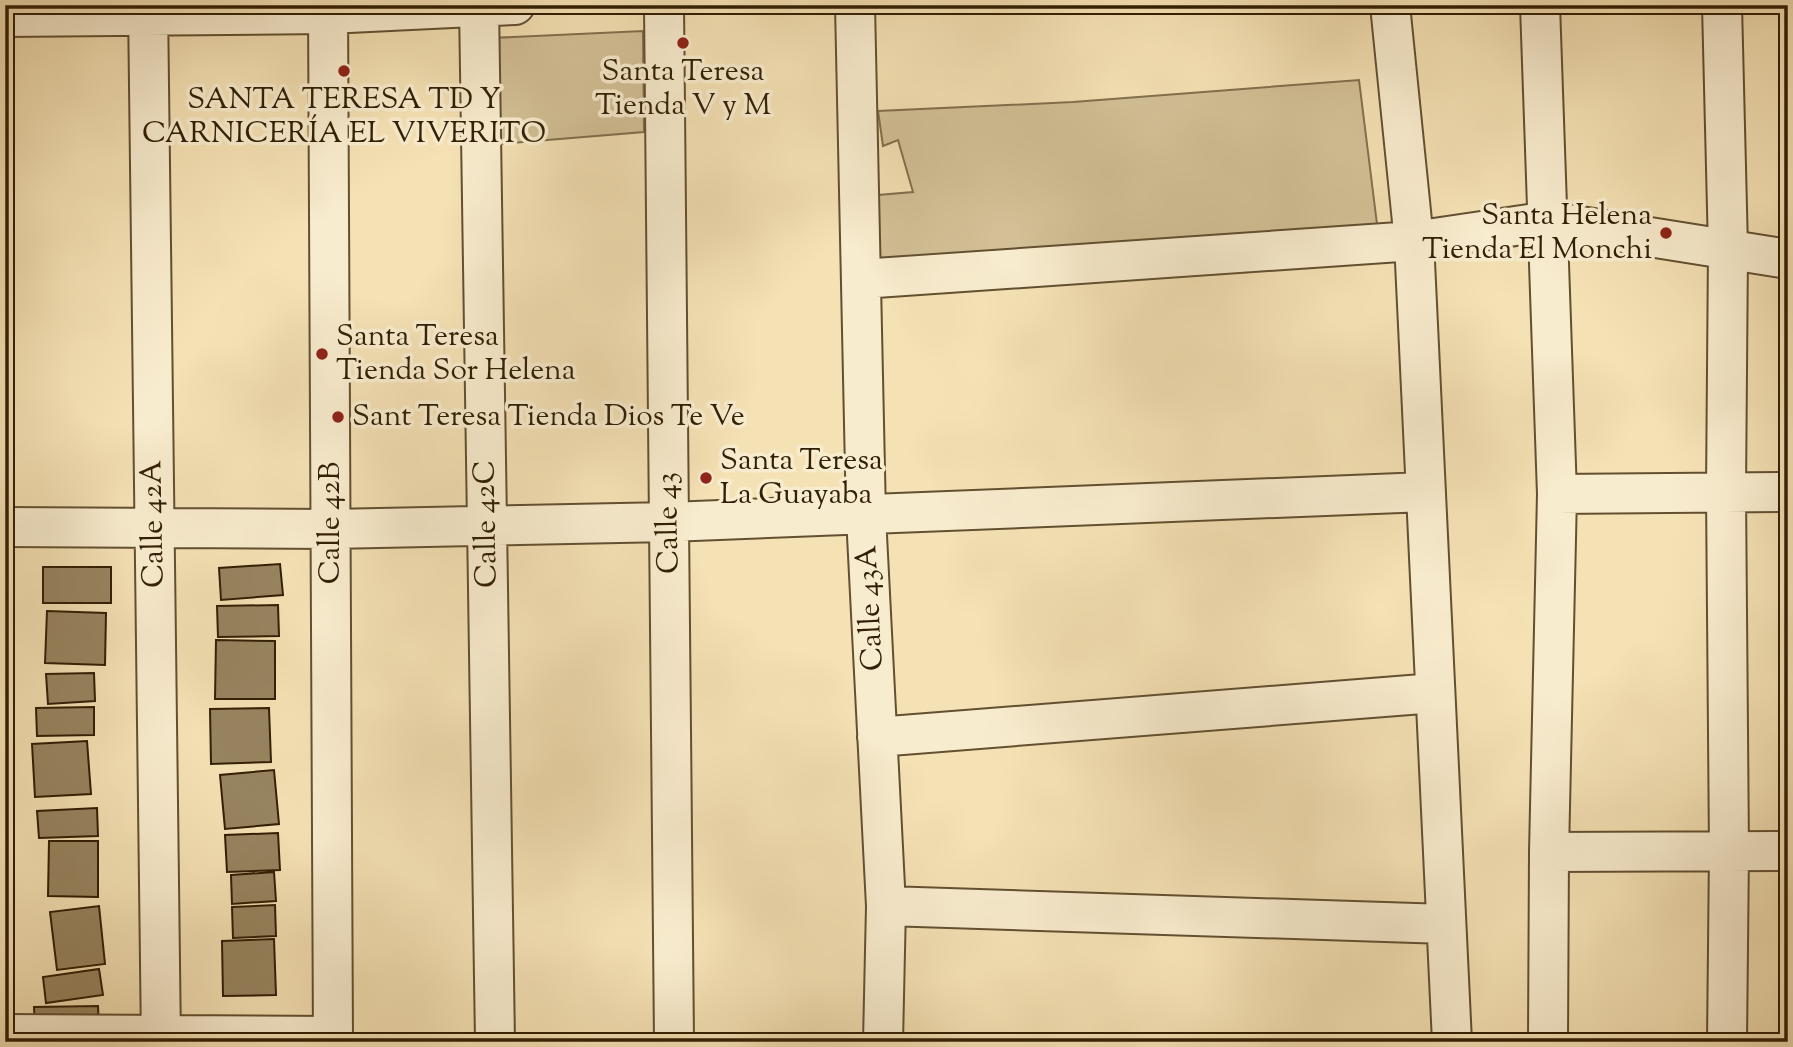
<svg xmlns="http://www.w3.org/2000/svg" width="1793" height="1047" viewBox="0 0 1793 1047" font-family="'Sorts Mill Goudy',serif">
  <rect width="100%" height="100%" fill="#f4e1b4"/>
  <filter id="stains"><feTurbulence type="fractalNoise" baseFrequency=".00286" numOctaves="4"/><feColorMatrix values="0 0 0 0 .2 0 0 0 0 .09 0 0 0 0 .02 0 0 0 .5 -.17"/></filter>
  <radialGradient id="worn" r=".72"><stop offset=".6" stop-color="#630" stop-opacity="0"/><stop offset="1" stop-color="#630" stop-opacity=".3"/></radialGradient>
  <!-- green -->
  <path fill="#d3c096" stroke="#82704e" stroke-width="2" d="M643,31L644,132L488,145L491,38Z
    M1359,80L1378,232L872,269L878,195L913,192L898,140L883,146L878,111L1073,102Z"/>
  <!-- building -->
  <path fill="#978460" stroke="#321f05" stroke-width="2" d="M280,564L283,595L221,600L219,568Z
    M43,567H111V603H43Z
    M278,605L279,636L218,637L217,606Z
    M47,611L106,613L105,665L45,663Z
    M216,640L275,641V699H215Z
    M94,673L95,701L48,704L46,674Z
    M94,707V735L37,736L36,708Z
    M269,708L271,762L211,764L210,709Z
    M87,741L91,794L35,797L32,744Z
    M274,770L279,824L225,829L220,775Z
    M97,808L98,836L39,838L37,811Z
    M278,833L280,870L227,872L225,835Z
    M49,841H98V897L48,896Z
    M274,872L276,901L232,904L231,875Z
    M275,905L276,936L233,938L232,907Z
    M99,906L105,964L57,970L50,912Z
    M274,939L276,995L223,996L222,941Z
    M99,969L103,995L46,1003L43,977Z
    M98,1006L99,1030L35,1031L34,1007Z"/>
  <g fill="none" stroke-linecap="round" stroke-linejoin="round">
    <defs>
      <path id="street" d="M148,5L161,1042
        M328,5L333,1042
        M479,5L495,1042
        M664,5L674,1042
        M855,5L866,516L886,906L883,1042
        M1540,5L1557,494L1549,852L1548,1042
        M1722,5L1728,249L1726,492L1729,851L1727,1042
        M5,17L328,14L515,5
        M861,279L1414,241L1390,5
        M1557,494L1788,492
        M5,527L331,529L669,522L1425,492
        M877,737L1435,693
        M1549,852L1788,851
        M886,906L1446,924
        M5,1034L333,1036
        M1452,1042L1414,241L1549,221L1788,259"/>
    </defs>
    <!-- street casing -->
    <use href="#street" stroke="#625031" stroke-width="42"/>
    <!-- street -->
    <use href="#street" stroke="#f8ecce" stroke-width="38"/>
  </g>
  <!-- markers -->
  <g fill="#8f2418" stroke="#f8ecce" stroke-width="2.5">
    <circle cx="683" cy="43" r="7"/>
    <circle cx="344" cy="71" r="7"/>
    <circle cx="1666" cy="233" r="7"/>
    <circle cx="322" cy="354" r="7"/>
    <circle cx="338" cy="417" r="7"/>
    <circle cx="706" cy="478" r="7"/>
  </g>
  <g text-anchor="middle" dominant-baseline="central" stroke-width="7" stroke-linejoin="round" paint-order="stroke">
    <!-- poi labels -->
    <g font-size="30" fill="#321f05" stroke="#f8ecce" text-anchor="start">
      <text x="683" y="72" text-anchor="middle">Santa Teresa<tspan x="683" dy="34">Tienda V y M</tspan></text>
      <text x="344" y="100" text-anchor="middle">SANTA TERESA TD Y<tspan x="344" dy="34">CARNICERÍA EL VIVERITO</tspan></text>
      <text x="1652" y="216" text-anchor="end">Santa Helena<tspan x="1652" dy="34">Tienda El Monchi</tspan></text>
      <text x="336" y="337">Santa Teresa<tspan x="336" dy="34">Tienda Sor Helena</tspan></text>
      <text x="352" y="417">Sant Teresa Tienda Dios Te Ve</text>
      <text x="720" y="461">Santa Teresa<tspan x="720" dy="34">La Guayaba</tspan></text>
    </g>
    <!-- street labels -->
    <g font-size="30" fill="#321f05" stroke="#f8ecce">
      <text transform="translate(331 523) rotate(-90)">Calle 42B</text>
      <text transform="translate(669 523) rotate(-91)">Calle 43</text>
      <text transform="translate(154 524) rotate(-91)">Calle 42A</text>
      <text transform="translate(487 524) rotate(-91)">Calle 42C</text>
      <text transform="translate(871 608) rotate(-93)">Calle 43A</text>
    </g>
  </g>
  <!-- margin -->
  <rect width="1793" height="1047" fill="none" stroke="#f4e1b4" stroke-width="28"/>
  <rect x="7" y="7" width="1779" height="1033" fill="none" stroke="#321f05" stroke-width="3.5"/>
  <rect x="14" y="14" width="1765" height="1019" fill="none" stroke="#321f05" stroke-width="2"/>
  <rect width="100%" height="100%" filter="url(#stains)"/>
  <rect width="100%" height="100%" fill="url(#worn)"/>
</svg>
